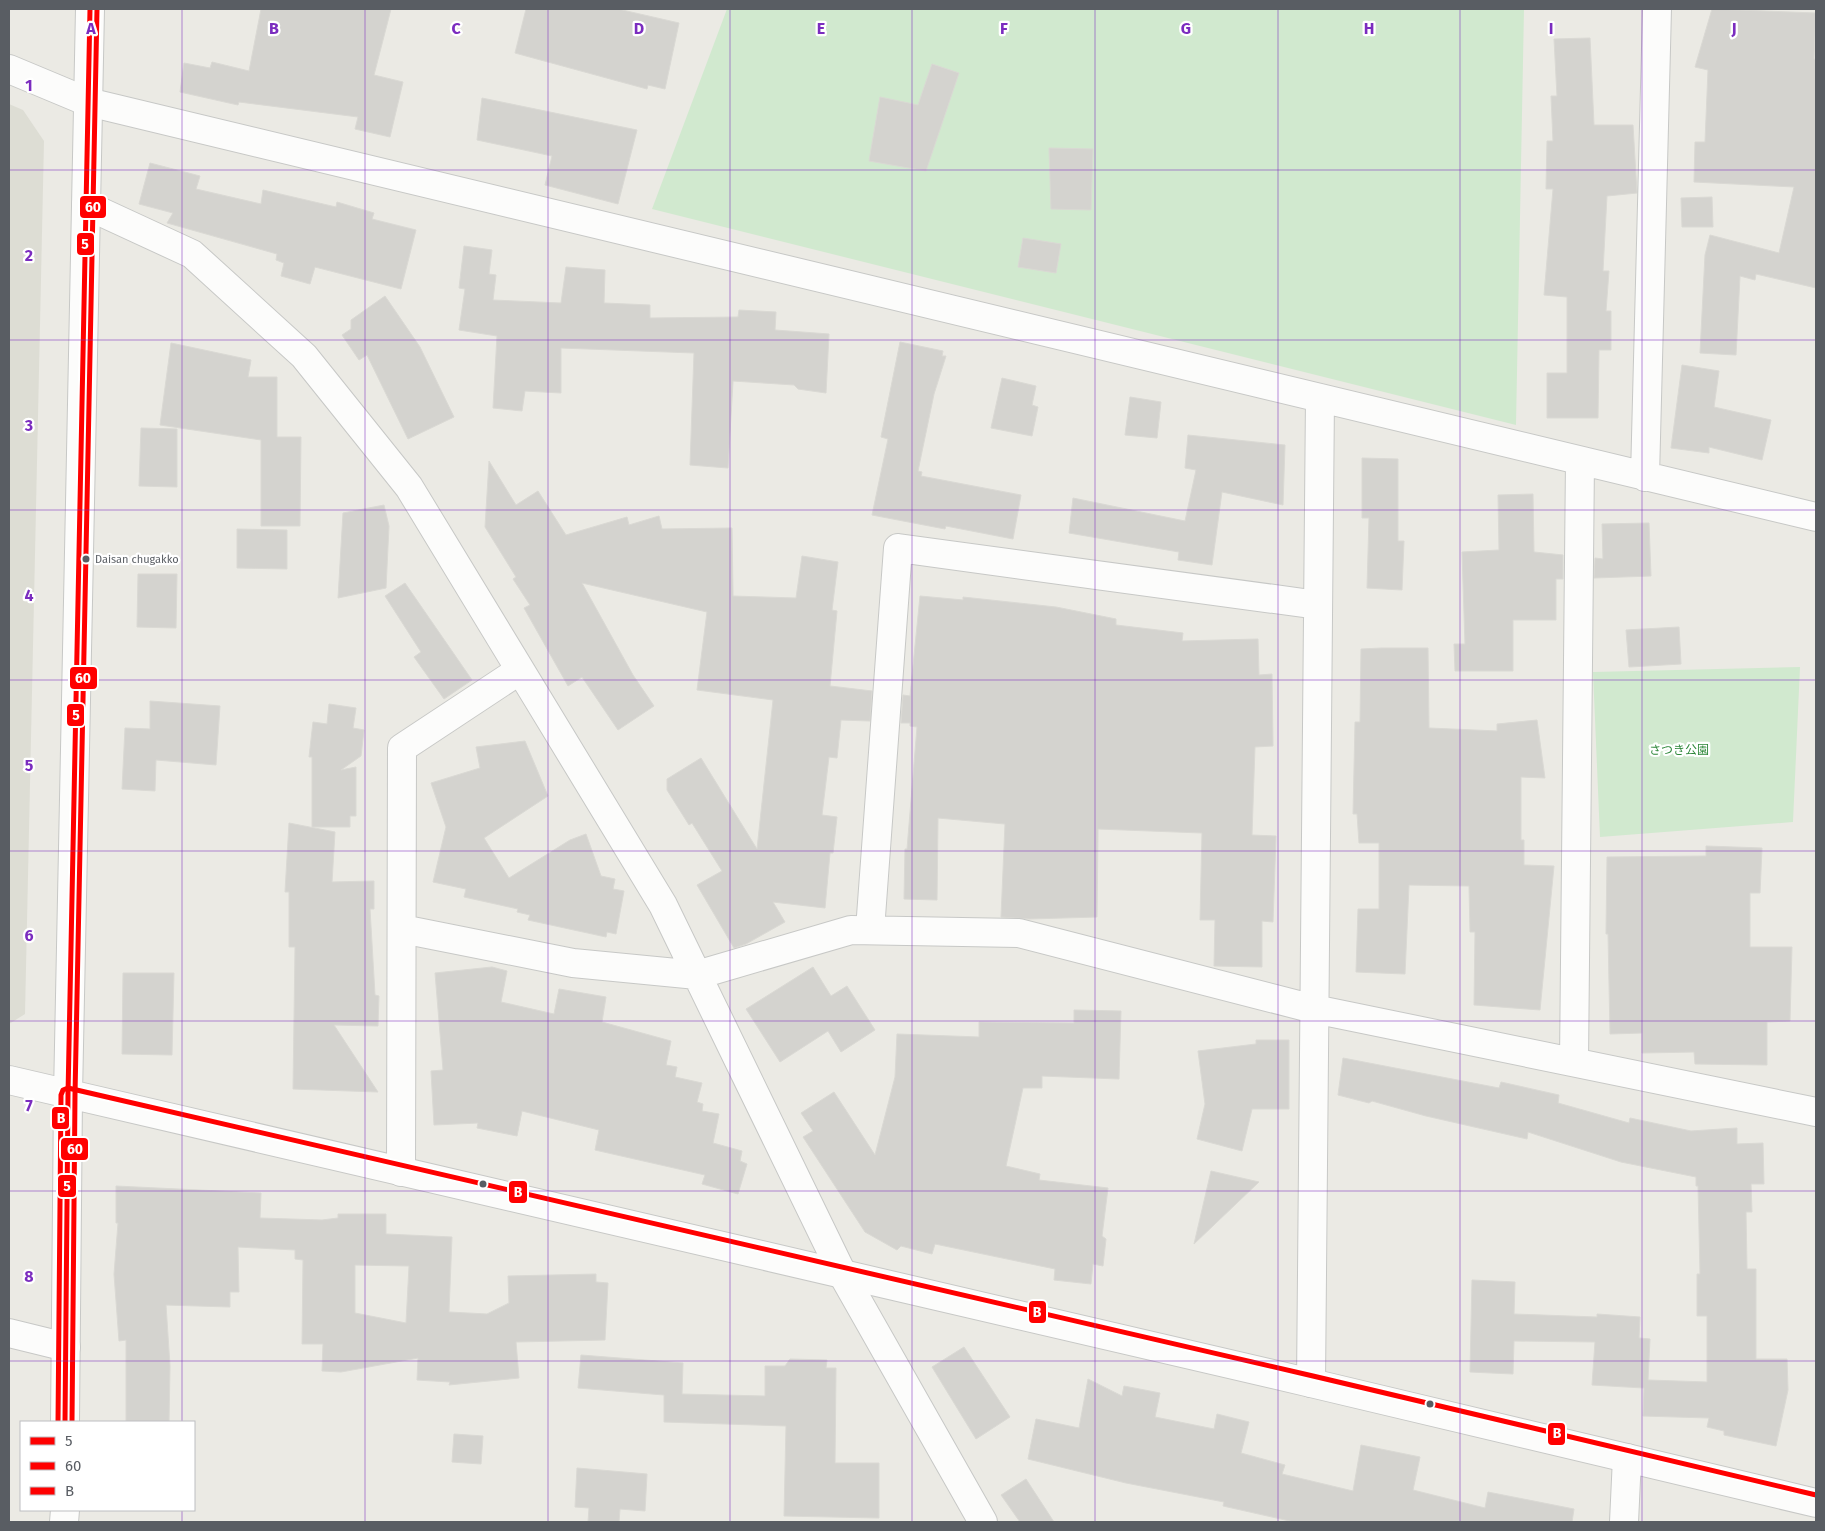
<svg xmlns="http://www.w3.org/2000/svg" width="1825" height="1531" viewBox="0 0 1825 1531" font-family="'Fira Sans','Noto Sans JP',sans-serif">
  <rect width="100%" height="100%" fill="#ebeae4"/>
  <!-- education -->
  <path fill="#ddddd4" d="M9,104L23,110L44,141L25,1014L9,1024Z"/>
  <!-- green -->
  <path fill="#d1e9cf" d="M727,9H1524L1516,425L652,209Z
    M1800,667L1793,822L1600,837L1593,672Z"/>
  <!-- building -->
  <path fill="#d4d3cf" stroke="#dad9d4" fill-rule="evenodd" d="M261,9H391L374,75L403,82L390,137L355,129L358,117L239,102L238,105L180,92L184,63L210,68L212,62L249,71Z
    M526,9H618L679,23L665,89L648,85L647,89L515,53Z
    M1712,9L1816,13L1814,59H1816V288L1756,274L1755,280L1740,276L1736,355L1700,353L1705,255L1710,235L1779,253L1794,187L1694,182L1695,142H1705L1708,70L1695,67Z
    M1590,38L1594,125H1633L1637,193L1607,196L1603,271H1609L1606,311H1611V350H1599L1598,418H1547V373H1567V297L1544,295L1553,189H1546L1547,141H1553L1551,96H1557L1554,39Z
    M932,64L959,73L926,171L869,161L880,97L918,105Z
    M482,98L637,130L618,204L545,185L552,156L477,140Z
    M1049,148L1093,149L1091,210L1051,209Z
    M150,163L200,176L196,189L261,204L263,190L336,207L337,202L374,213L372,219L416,230L401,289L315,267L310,284L281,276L284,263L276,260L277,254L167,223L173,213L139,204Z
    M1712,197L1713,227H1682L1681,198Z
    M1023,238L1061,244L1056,273L1018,267Z
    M464,246L492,250L489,274L496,275L493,300L561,303L566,267L605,270L604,303L650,305V318L738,317L739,310L776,312L775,330L829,334L826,393L798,389L794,385L733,381L728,468L690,465L694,353L561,348V393L525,391L522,411L493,408L497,336L459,330L465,289L459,288Z
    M385,296L420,347L454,417L408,439L367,355L359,360L342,335L351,329V320Z
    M900,342L943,351L942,356H946L934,394L918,471L922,472L921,476L1021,495L1013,539L946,526L945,529L872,515L888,439L881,437Z
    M171,343L251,360L248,377H277V437H301L300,526H261V440L160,425Z
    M1682,365L1719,371L1714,407L1771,420L1762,460L1709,447V453L1671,448Z
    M1002,378L1036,386L1032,405L1038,407L1032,436L991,428Z
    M1130,397L1161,402L1157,438L1125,435Z
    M141,428L177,429V487L139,486Z
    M1188,435L1285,445L1283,505L1222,492L1212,565L1178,560L1179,552L1069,533L1073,498L1185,521L1196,470L1185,468Z
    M1362,458L1398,459V541H1404L1402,590L1367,588L1369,518H1362Z
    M489,461L516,505L538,491L566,535L627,517L629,525L659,516L662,529L732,528L733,596L796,598L802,556L838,562L832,610L837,611L830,686L872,691L870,721L841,720L837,758L829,757L822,815L837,817L833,853H830L825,908L773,902L785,922L746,944L734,948L697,885L722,871L692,823L689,825L667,790V779L701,758L757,849L773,700L697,690L707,612L582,583L633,675L654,706L618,730L582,677L568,686L524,608L530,605L513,579L516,577L485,527Z
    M1533,494L1534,552L1563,555V579H1556V620H1513V671H1455L1454,644H1465L1462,552L1499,550L1498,495Z
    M384,505L389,526L386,588L338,598L343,513Z
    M1649,523L1651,576L1594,578L1595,558L1603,559L1602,524Z
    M237,529L287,530V569L237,568Z
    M138,574H177L176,628L137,627Z
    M405,583L472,680L444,699L414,657L421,652L385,596Z
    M920,596L963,600V597L1056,607L1116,619V625L1183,633L1182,641L1258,639L1259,675L1272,674L1273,746L1255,747L1252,835L1276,836L1273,922L1262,921V967L1214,966L1215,920H1200L1202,833L1098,829L1097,917L1029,919L1001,917L1005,824L938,818L937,900L904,899L905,849H907L917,727L910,726V723H901L903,695L910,696Z
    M1679,627L1681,664L1629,667L1626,630Z
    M1382,648H1428L1429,728L1497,731V724L1537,720L1545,778L1521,777V840H1524V865L1554,866L1540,1010L1474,1005L1475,932H1470L1469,886L1409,885L1405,974L1356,972L1358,909H1379V843H1359L1357,814H1353L1355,722H1360L1361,649Z
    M150,701L220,706L216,765L156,760L155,791L122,789L125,728L150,729Z
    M329,704L356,708L353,728L364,730L361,756L341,770L356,767V816H350V827H312V757H309L313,722L327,724Z
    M525,741L548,796L484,838L509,878L570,840L586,834L601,876L615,879L613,889L624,891L616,934L607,932L606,937L528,920L530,915L517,912L518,909L464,897L466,889L433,882L446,827L431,783L480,768L476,747Z
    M289,823L335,832L332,882L374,881V909H370L375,995L379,996L378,1026L334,1025L378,1092L293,1089L295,947H289V892H285Z
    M1706,846L1762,848L1760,893H1750V947H1792L1790,1021L1767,1022V1065L1695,1064L1694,1052L1642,1053V1033L1610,1034L1608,934H1606L1607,857L1706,856Z
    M492,967L507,971L501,1002L554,1014L559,989L606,997L602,1022L671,1041L666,1065L677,1067L675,1077L702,1083L697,1102L703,1104L702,1111L719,1114L713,1143L742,1151L740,1161L747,1164L738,1194L702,1184L705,1175L595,1150L599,1130L522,1111L517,1136L477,1128L478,1123L434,1125L431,1071L443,1070L435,973Z
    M813,967L831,996L847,986L875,1030L841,1052L828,1031L780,1062L746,1009Z
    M123,973H174L172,1055L122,1054Z
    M1074,1010L1121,1011L1119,1079L1042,1076V1088H1023L1006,1166L1040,1174L1039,1180L1108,1188L1102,1236L1106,1239L1103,1266L1093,1264L1091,1284L1054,1280L1055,1269L935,1244L932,1254L901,1246L897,1250L865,1232L803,1137L813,1131L801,1113L834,1092L875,1155L895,1077L897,1034L979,1037V1022L1074,1023Z
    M1256,1040H1289V1109H1252L1242,1151L1197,1139L1205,1104L1198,1051L1256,1044Z
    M1343,1058L1499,1088L1501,1082L1559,1095L1558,1103L1629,1123L1630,1118L1691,1131L1737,1128V1144L1763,1143L1764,1184H1751L1752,1212H1746L1747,1269H1756V1359H1787L1788,1390L1776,1446L1724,1435V1431L1707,1427L1709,1418L1643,1416L1644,1388L1592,1385L1595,1342L1514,1341L1513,1374L1470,1372L1472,1280L1515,1282L1514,1314L1597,1317V1314L1640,1317L1639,1338L1650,1339L1648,1380L1707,1382V1316H1697V1274H1700L1698,1186H1696V1177L1621,1162L1528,1132L1527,1139L1426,1116L1372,1101L1369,1103L1338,1095Z
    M1211,1171L1259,1182L1194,1244Z
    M116,1186L261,1193L260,1218L322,1220L338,1218V1214H386V1234L452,1237L449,1312L487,1314L509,1303L508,1276L596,1274V1282L608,1283L605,1340L516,1342L519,1378L449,1385L450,1382L417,1380L418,1358L341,1372L322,1371L323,1344H302L303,1260L295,1259V1250L238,1247L239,1292H230V1307L166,1305L170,1366L169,1422H126V1340L119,1341L114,1274L118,1223H116ZM355,1265L409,1266L406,1323L355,1313Z
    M964,1347L1010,1417L976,1439L932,1367Z
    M581,1355L683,1363L682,1394L765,1396V1366H785L790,1359L827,1360L826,1368H836L835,1463H879V1518L784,1516L786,1426L664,1422V1395L578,1388Z
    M1088,1379L1122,1396L1124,1386L1160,1393L1155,1417L1214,1429L1217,1414L1249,1422L1241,1453L1285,1465L1282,1474L1353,1491L1361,1445L1420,1457L1413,1490L1485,1508L1488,1492L1574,1509L1572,1522H1294L1223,1506L1224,1502L1126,1483L1028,1459L1036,1419L1079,1428Z
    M454,1434L483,1436L481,1464L452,1462Z
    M577,1468L647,1474L645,1511L620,1509L619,1522H588L589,1508L575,1507Z
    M1026,1479L1054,1522H1020L1001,1495Z"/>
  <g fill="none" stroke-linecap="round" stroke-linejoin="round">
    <defs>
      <path id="minor" d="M9,69L88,102L1816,517
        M86,205L192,254L304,356L409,487L663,905L843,1275L983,1522
        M1645,477L1657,9
        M402,929L573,963L697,975L851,930L1019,933L1314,1009L1816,1112
        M870,930L898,548L1318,605
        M1574,1062L1580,461
        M401,1172L402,748L520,670
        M9,1333L66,1347
        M1311,1383L1320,398
        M1624,1522L1627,1458"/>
      <path id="tertiary" d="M9,1080L1311,1383L1816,1503
        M65,1422L68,1095L90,9
        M64,1522L65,1510"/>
    </defs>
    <!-- minor casing -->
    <use href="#minor" stroke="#c7c8c6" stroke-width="30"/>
    <!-- tertiary casing -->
    <use href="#tertiary" stroke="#c7c8c6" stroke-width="30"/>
    <!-- minor -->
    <use href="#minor" stroke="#fcfcfb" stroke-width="28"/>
    <!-- tertiary -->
    <use href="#tertiary" stroke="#fcfcfb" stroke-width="28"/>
    <defs>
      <path id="bus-1" d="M65,1422L68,1095L90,9"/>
      <path id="bus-2" d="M72,1422L75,1095L97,9"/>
      <path id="bus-3" d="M58,1422L61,1095L63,1090L68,1088L1313,1376L1816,1495"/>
    </defs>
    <!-- bus-1 casing -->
    <use href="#bus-1" stroke="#fff" stroke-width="9"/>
    <!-- bus-2 casing -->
    <use href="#bus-2" stroke="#fff" stroke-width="9"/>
    <!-- bus-3 casing -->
    <use href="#bus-3" stroke="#fff" stroke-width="9"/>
    <!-- bus-1 -->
    <use href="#bus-1" stroke="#f00" stroke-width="5"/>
    <!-- bus-2 -->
    <use href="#bus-2" stroke="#f00" stroke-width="5"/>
    <!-- bus-3 -->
    <use href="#bus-3" stroke="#f00" stroke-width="5"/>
  </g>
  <!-- grid -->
  <path fill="none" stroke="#7b2cbf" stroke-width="1" stroke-opacity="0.55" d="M182,9V1422M365,9V1522M548,9V1522M730,9V1522M912,9V1522M1095,9V1522M1278,9V1522M1460,9V1522M1642,9V1522M9,170H1816M9,340H1816M9,510H1816M9,680H1816M9,851H1816M9,1021H1816M9,1191H1816M9,1361H1816M182,1510V1522"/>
  <!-- markers -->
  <g fill="#595d63" stroke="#fff" stroke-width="2">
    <circle cx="86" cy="559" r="4.5"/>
    <circle cx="483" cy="1184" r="4.5"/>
    <circle cx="1430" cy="1404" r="4.5"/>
  </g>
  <g text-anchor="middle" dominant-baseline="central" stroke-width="4.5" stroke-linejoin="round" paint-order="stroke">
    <!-- bus labels -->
    <g font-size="11" fill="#595d63" stroke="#fff" text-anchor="start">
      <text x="95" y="559">Daisan chugakko</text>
    </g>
    <!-- park labels -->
    <g font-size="12" fill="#2d8739" stroke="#fff">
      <text x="1679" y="750">さつき公園</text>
    </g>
  </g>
  <g font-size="16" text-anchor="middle" font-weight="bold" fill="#7b2cbf" stroke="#fff" stroke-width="4.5" stroke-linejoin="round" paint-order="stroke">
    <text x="91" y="34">A</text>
    <text x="274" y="34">B</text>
    <text x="456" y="34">C</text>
    <text x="639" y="34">D</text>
    <text x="821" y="34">E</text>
    <text x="1004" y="34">F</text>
    <text x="1186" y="34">G</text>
    <text x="1369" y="34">H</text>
    <text x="1551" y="34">I</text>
    <text x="1734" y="34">J</text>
    <text x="29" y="91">1</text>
    <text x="29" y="261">2</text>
    <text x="29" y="431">3</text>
    <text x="29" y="601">4</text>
    <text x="29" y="771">5</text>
    <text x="29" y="941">6</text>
    <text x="29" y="1111">7</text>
    <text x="29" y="1282">8</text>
  </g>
  <g stroke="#fff" stroke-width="2">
    <rect x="79" y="195" width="28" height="24" rx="5" fill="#f00"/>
    <rect x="76" y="232" width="19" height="24" rx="5" fill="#f00"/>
    <rect x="69" y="666" width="29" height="24" rx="5" fill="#f00"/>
    <rect x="66" y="703" width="19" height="24" rx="5" fill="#f00"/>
    <rect x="51" y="1106" width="19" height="24" rx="5" fill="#f00"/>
    <rect x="60" y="1137" width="29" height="24" rx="5" fill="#f00"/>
    <rect x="57" y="1174" width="20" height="24" rx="5" fill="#f00"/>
    <rect x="508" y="1180" width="20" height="24" rx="5" fill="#f00"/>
    <rect x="1028" y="1300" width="19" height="24" rx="5" fill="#f00"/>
    <rect x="1547" y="1422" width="19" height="24" rx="5" fill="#f00"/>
  </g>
  <g font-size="14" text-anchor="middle" font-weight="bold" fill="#fff">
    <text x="93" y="212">60</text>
    <text x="85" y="249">5</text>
    <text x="83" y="683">60</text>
    <text x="76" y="720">5</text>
    <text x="61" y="1123">B</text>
    <text x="75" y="1154">60</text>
    <text x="67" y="1191">5</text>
    <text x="518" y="1197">B</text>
    <text x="1037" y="1317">B</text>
    <text x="1557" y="1438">B</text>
  </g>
  <!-- border -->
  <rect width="1825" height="1531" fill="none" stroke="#595d63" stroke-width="20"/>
  <!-- legend -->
  <rect x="20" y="1421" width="175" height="90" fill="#ffffff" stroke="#bdbec1"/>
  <rect x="30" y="1437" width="25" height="8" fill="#ff0000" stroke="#bdbec1"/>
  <text x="65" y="1446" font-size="15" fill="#595d63">5</text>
  <rect x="30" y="1462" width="25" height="8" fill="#ff0000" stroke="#bdbec1"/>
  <text x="65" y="1471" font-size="15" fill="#595d63">60</text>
  <rect x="30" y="1487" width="25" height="8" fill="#ff0000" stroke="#bdbec1"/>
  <text x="65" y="1496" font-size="15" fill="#595d63">B</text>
</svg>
